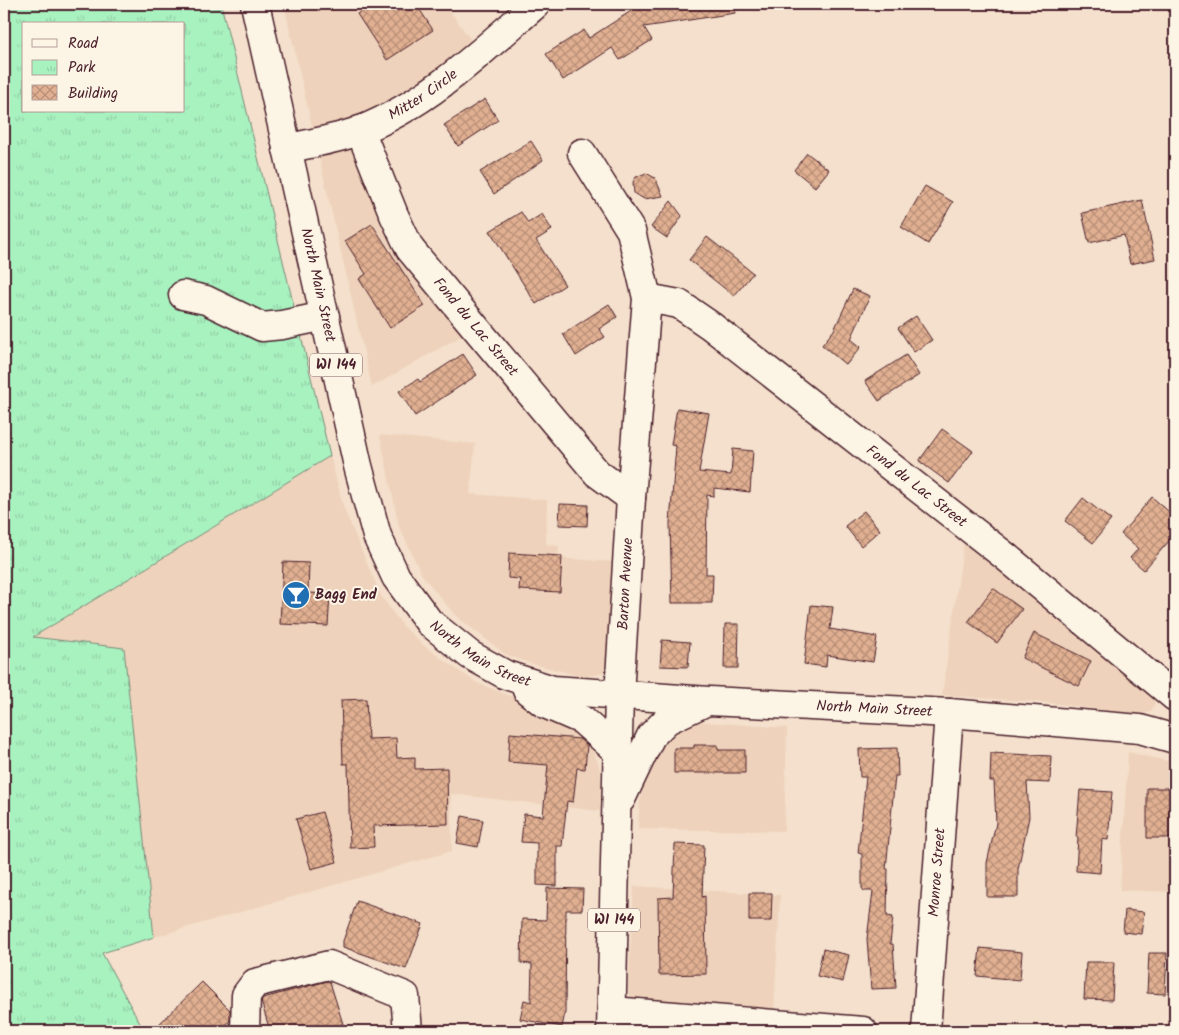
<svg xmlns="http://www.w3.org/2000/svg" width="1179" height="1035" viewBox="0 0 1179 1035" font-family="Kalam,sans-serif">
  <defs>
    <pattern id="park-tufts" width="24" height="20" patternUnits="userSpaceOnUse" patternTransform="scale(1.25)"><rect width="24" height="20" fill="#a8f2c0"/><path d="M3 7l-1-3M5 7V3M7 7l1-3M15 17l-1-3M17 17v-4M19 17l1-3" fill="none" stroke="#92cfa5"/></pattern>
    <pattern id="building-cross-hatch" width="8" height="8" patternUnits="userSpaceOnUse" patternTransform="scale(1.25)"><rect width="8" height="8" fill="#e1b092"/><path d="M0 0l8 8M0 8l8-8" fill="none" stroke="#b88f77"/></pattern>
  </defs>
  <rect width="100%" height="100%" fill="#f4e0cc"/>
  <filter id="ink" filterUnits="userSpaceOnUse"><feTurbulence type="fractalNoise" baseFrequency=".02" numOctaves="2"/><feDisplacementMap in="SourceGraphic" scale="10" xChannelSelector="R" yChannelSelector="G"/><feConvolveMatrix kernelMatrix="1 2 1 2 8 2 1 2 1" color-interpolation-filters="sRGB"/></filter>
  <g filter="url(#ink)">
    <!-- built -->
    <path fill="#eed2bb" d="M284,4H445L475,46L433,79L368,113L341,121L368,190L388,232L466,333L372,387Z
      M380,435L475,444L470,494L547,500L546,544L559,546L558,558L613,562L608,661L603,672L597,675L581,676L529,663L505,654L455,615L422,575L399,526Z
      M330,456L344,509L380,594L391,610L404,627L422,644L449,664L477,683L559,715L589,742L599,765L601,784L600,811L451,794L452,851L154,937L124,648L32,638Z
      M964,541L1146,685L1153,694L1155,701L1152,710L1148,713H1129L1050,703L942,695Z
      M704,722L787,728L784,831L638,829L640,801L648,766L669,732L689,723Z
      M1128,752L1175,763V892L1120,890Z
      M634,886L780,895L774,1012L632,999L628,991Z"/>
    <!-- park -->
    <path fill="url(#park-tufts)" stroke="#798876" fill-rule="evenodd" d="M4,4H221L330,456L33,637L124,648L154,937L102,953L144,1031H4ZM24,24H184V111H24Z"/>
    <!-- building -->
    <path fill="url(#building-cross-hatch)" stroke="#4a1f2b" d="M373,4H416L433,30L387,60L357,14Z
      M642,4H734L735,13L644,27L652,40L620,60L612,48L563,80L546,54L584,30L589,38Z
      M485,99L498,120L458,146L444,125Z
      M531,141L543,160L494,194L480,172Z
      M807,153L829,170L815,187L794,170Z
      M646,173L655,178L663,196L644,199L634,193L633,182L636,177Z
      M925,186L953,202L928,244L901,227Z
      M1142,200L1155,259L1130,264L1124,235L1089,243L1082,213Z
      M671,201L682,216L667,238L651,227Z
      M521,212L528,223L542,214L552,230L536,240L565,285L536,304L490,231Z
      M372,224L425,306L390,328L359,279L366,274L345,241Z
      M707,237L753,273L734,296L689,260Z
      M853,289L870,296L851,339L861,347L846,365L822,345L834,330Z
      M609,304L617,317L599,329L605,337L576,356L563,334Z
      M916,316L932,340L914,352L898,328Z
      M463,354L477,375L415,416L399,391L418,379L420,382Z
      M906,355L919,375L879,401L865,381Z
      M677,408L709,413L699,472L731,475L733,449L753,451L750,492L714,488V496L707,495L706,574H713L712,603H672L670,523L676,446L671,445Z
      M942,429L973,451L949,483L919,461Z
      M1152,497L1175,517V534L1144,570L1130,558L1138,549L1121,534Z
      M1083,498L1111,520L1093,543L1065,521Z
      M560,504L588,505L587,526L559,525Z
      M864,511L880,530L861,546L845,526Z
      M509,553L562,556L560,592L519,590L520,579L508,578Z
      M283,562L309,563L308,593L330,594L328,626L280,624Z
      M993,588L1022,609L997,643L968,622Z
      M811,605L833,607L830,629L877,637L873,662L827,655L826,667L804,664Z
      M725,624H739L738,668H724Z
      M1034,633L1091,661L1079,686L1022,658Z
      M662,640L690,642L688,667L660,666Z
      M366,699L368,739L396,738L397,758L415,757V769L447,768L448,824L373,826L374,847L350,848L348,764H343L341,700Z
      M510,733L580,739L587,745L585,769L577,768L573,802L567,801L562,846H557V886L537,885V843L521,842L524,814L543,816L548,765L508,762Z
      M694,745H718V750H745V773H674V748H694Z
      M897,748L898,776H895L886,869H888L887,916L893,917L890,944H893L896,988L871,989L867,939L873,891H864L862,888V854L858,853L866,777H860L859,749Z
      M991,753L1051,756L1050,783L1027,782L1029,817L1018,869V897H987V863L996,823L994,781H990Z
      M1147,788H1175V838H1147Z
      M1080,790L1112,792L1108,840L1102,839L1100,873L1076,871L1078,837H1076Z
      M322,812L337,862L311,869L296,819Z
      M462,816L483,820L478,847L457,843Z
      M675,844L704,845L702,897L705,896L706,974L659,975L658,898L673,897Z
      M547,888L583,889L582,910H566L565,1013L562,1027L520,1019L524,1000L531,1002L532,964L521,963L522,919L546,920Z
      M749,893H772L771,921H749Z
      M357,901L423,924L406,969L343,947V941Z
      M1125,910L1144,912L1141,934L1123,932Z
      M980,948L1022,952L1020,980L977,976Z
      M823,949L849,955L843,982L817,976Z
      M1149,953H1167L1165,994L1147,993Z
      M1086,962H1114L1112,1000L1084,999Z
      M328,981L330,982L343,1024L318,1031H270L261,1001L263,998Z
      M202,982L230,1010V1021L219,1031H152Z"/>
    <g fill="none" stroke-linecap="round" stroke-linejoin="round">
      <defs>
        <g id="minor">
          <path id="s1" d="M360,130L394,215L410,249L597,473L631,498"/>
          <path id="s2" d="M287,149C311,143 338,139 361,130C429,103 482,51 536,4"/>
          <path d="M582,153L631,231L647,298L631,498L619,695"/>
          <path d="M183,295L206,300L262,327L282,325L325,316"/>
          <path id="s3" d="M647,298L679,304L711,326L1005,556L1175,697"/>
          <path d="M612,1011L863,1031"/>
          <path d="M245,1031L246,995L255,983L329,965L405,996L408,1031"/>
          <path id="s4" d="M926,1031L949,713"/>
        </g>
        <g id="major">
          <path id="s5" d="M255,4L358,466L377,536L396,577L429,622L470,655L506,675L553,690L709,701L949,713L1140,729L1175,739"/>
          <path d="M527,690L545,704L582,720L618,752"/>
          <path d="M621,799L651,736L667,720L705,702"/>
          <path d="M611,1031L619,695"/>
        </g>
      </defs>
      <!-- minor casing -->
      <use href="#minor" stroke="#4a1f2b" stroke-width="31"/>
      <!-- major casing -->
      <use href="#major" stroke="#4a1f2b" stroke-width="31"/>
      <!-- minor -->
      <use href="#minor" stroke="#fcf5e5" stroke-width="28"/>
      <!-- major -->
      <use href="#major" stroke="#fcf5e5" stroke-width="28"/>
    </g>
  </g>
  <!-- icons -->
  <defs>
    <symbol id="bar-disc" viewBox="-11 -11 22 22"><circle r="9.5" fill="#1f6fb2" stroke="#fcf5e5"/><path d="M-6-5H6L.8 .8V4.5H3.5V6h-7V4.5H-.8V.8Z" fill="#fff"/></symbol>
  </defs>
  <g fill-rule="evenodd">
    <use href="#bar-disc" x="280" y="579" width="32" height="32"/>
  </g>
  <g text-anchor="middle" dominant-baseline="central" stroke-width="4" stroke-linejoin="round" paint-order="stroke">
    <!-- shield labels -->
    <g fill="#fcf5e5" stroke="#7f5f63" stroke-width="1">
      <rect x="310" y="353.5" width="52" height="23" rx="4"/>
      <rect x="588" y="908.5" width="52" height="23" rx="4"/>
    </g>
    <g font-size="14" font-weight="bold" fill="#4a1f2b">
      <text x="336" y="365">WI 144</text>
      <text x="614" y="920">WI 144</text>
    </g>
    <!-- street labels -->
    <g font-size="15" fill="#4a1f2b" stroke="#fcf5e5">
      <text stroke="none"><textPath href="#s2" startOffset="148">Mitter Circle</textPath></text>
      <text stroke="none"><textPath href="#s5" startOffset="288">North Main Street</textPath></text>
      <text stroke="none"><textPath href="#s1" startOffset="231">Fond du Lac Street</textPath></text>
      <text stroke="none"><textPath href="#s3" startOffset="332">Fond du Lac Street</textPath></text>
      <text transform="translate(626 584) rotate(-87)">Barton Avenue</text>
      <text stroke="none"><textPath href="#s5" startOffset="708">North Main Street</textPath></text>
      <text stroke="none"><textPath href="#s5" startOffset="1112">North Main Street</textPath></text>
      <text stroke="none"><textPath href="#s4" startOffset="159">Monroe Street</textPath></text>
    </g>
    <!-- poi labels -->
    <g font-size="15" font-weight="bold" fill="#4a1f2b" stroke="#fcf5e5" text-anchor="start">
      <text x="315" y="595">Bagg End</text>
    </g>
  </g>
  <!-- margin -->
  <rect width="1179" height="1035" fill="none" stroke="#fcf5e5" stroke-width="20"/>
  <rect x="10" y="10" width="1159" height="1015" fill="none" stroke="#4a1f2b" stroke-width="2" filter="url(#ink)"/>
  <!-- legend -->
  <rect x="22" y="22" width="162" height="90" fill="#fcf5e5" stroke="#b59f9b"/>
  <rect x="32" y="39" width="25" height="8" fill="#fcf5e5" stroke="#b59f9b"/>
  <text x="68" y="48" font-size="15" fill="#4a1f2b">Road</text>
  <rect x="32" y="60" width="25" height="15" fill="url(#park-tufts)" stroke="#b59f9b"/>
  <text x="68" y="72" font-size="15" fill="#4a1f2b">Park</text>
  <rect x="32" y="85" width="25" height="15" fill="url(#building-cross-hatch)" stroke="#b59f9b"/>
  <text x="68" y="98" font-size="15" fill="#4a1f2b">Building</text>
</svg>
